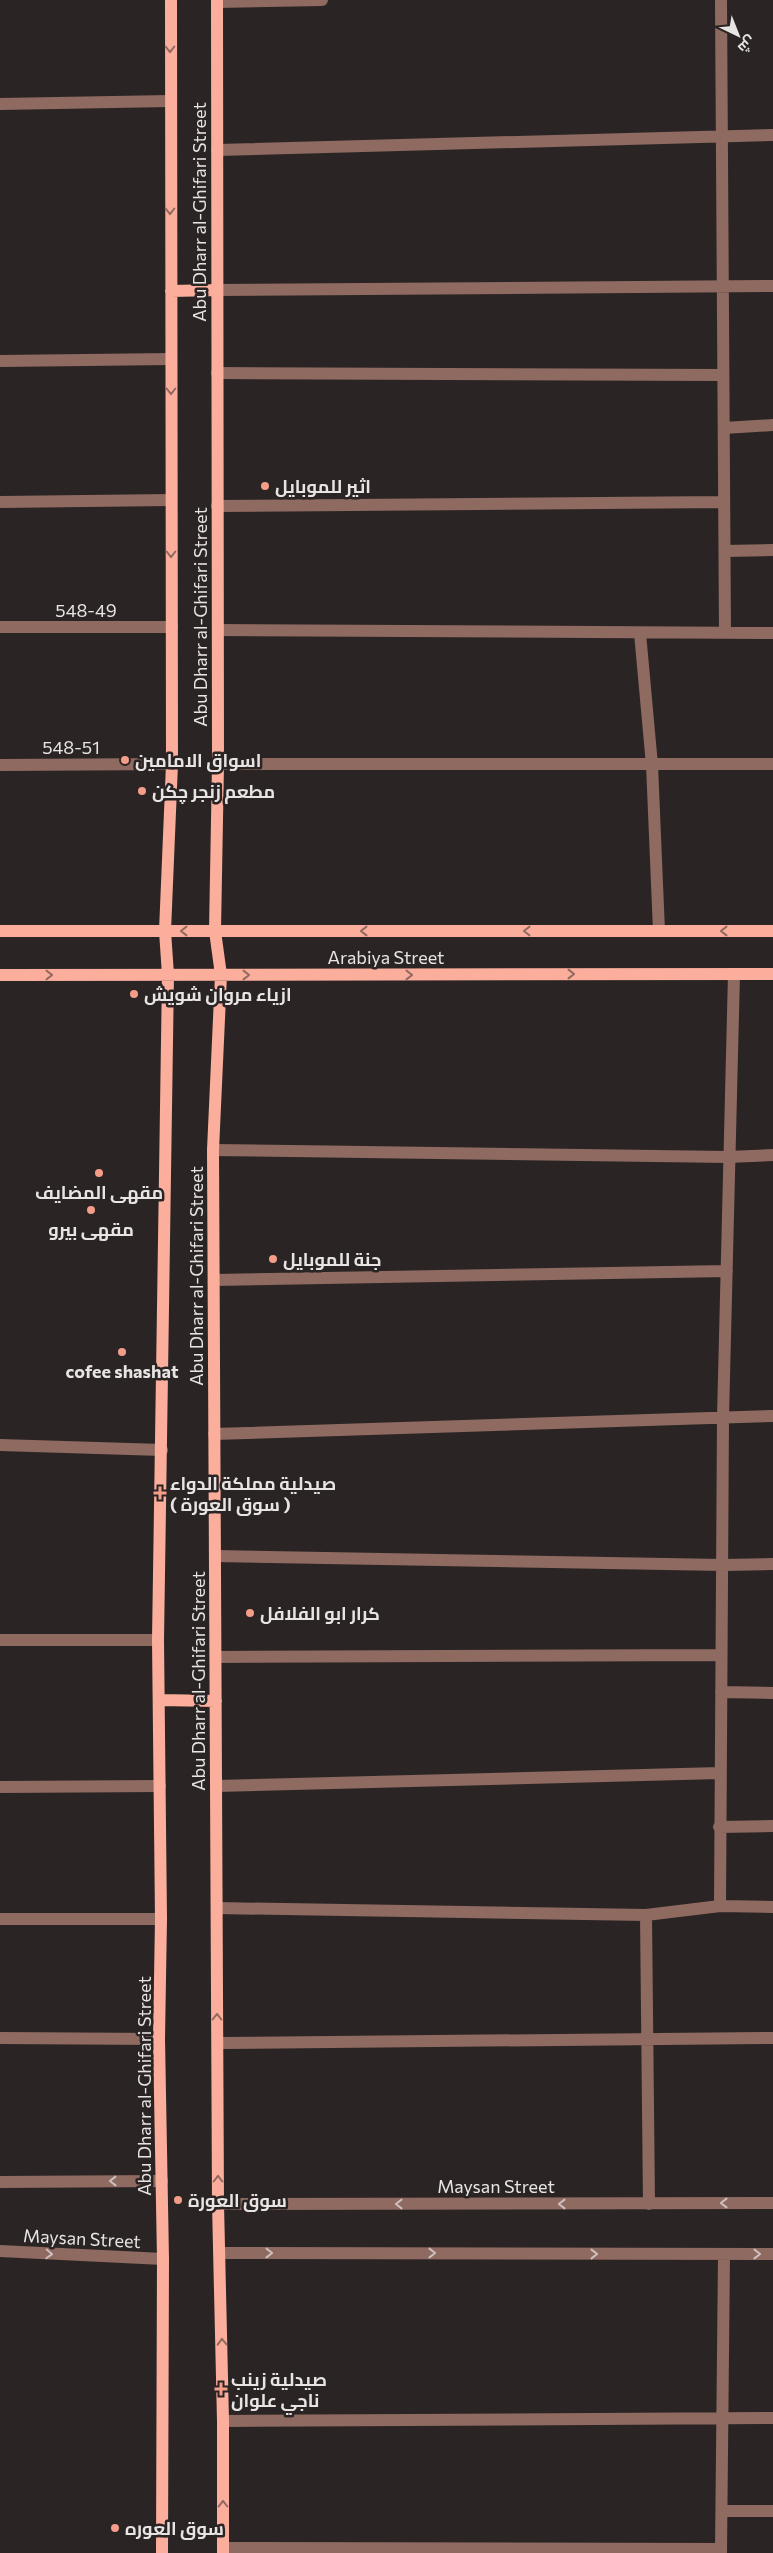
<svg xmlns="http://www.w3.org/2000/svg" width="773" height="2553" viewBox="0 0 773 2553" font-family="Commissioner,Cairo,sans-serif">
  <rect width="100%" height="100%" fill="#2a2524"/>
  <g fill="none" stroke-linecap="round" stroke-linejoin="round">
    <!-- minor -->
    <path stroke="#8f6a61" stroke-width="12" d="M721,0L725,633
      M217,2L322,0
      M0,104L170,101
      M217,150L773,135
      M217,290L773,286
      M0,361L171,359
      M217,373L723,375
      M724,428L773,425
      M0,502L171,500
      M217,506L724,502
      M725,551L773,550
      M0,627H172
      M218,630L773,633
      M640,633L652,765L659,931
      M218,764H773
      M0,765L172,764
      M213,1150L728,1157L773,1155
      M214,1280L727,1271
      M214,1434L773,1416
      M0,1445L162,1450
      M215,1556L723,1565L773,1564
      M0,1640H158
      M216,1657L721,1655
      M721,1692L773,1693
      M216,1786L720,1773
      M0,1787L160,1786
      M719,1827L773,1826
      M720,1906L723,1417L734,974
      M217,1908L646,1915L720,1906L773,1907
      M646,1915L649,2204
      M0,1919H161
      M0,2038L159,2039
      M218,2043L773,2038
      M0,2182L162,2181
      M218,2204L773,2203
      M0,2251L163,2259
      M220,2253L773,2254
      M223,2421L773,2418
      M722,2511H773
      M223,2548L721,2549
      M721,2553L724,2254"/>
    <!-- major -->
    <path stroke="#fbae9c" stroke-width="12" d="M217,0L218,764L215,931L221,975L213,1150L218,2204L223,2421V2553
      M171,291L217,290
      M0,931H773
      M0,975L773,974
      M159,1700L216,1701
      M162,2553L163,2259L159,2039L161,1919L158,1640L168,975L165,931L172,764L171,0"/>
  </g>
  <!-- one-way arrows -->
  <defs><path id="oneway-chevron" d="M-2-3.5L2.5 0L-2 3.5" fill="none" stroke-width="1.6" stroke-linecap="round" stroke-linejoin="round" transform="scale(1.25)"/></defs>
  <g stroke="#926a60">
    <use href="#oneway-chevron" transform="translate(170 49) rotate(90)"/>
    <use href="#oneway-chevron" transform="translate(170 211) rotate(90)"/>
    <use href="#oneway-chevron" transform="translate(171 391) rotate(90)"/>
    <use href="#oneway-chevron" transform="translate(171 554) rotate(90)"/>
    <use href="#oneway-chevron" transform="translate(184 931) rotate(-180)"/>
    <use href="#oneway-chevron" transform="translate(364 931) rotate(-180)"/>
    <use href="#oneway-chevron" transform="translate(527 931) rotate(-180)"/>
    <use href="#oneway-chevron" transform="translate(724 931) rotate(-180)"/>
    <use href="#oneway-chevron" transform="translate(571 974)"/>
    <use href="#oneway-chevron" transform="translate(49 975)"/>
    <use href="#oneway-chevron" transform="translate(246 975)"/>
    <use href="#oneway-chevron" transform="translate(409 975)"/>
    <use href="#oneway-chevron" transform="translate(217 2017) rotate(-90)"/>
    <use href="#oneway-chevron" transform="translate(218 2179) rotate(-90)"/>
    <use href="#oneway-chevron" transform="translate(222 2342) rotate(-91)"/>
    <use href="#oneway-chevron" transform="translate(223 2504) rotate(-90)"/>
  </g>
  <g stroke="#cdbfbd">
    <use href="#oneway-chevron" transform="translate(113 2181) rotate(180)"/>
    <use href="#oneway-chevron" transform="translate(724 2203) rotate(180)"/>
    <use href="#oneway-chevron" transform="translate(399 2204) rotate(180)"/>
    <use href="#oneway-chevron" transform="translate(562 2204) rotate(180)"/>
    <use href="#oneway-chevron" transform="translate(269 2253)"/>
    <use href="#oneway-chevron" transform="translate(432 2253)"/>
    <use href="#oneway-chevron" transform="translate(49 2254) rotate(3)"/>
    <use href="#oneway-chevron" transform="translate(594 2254)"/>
    <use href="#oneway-chevron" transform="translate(757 2254)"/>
  </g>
  <!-- markers -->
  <g fill="#f49e8a" stroke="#2a2524" stroke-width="2">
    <circle cx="265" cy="486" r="5"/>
    <circle cx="125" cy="760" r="5"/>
    <circle cx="142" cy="791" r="5"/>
    <circle cx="134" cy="994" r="5"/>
    <circle cx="99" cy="1173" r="5"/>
    <circle cx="91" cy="1210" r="5"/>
    <circle cx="273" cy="1259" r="5"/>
    <circle cx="122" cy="1352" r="5"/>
    <path d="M157.5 1485.5h5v5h5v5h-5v5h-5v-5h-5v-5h5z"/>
    <circle cx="250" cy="1613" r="5"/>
    <circle cx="178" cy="2200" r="5"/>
    <path d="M218.5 2381.5h5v5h5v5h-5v5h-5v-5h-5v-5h5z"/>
    <circle cx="115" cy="2528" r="5"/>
  </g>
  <g text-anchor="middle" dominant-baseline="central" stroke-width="5" stroke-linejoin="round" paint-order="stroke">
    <!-- street labels -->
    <g font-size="18" fill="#e8e4e4" stroke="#2a2524">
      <text transform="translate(199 212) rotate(-90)">Abu Dharr al-Ghifari Street</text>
      <text x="86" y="610">548-49</text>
      <text transform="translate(200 617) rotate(-90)">Abu Dharr al-Ghifari Street</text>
      <text x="71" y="747">548-51</text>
      <text x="386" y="957">Arabiya Street</text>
      <text transform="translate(196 1276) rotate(-90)">Abu Dharr al-Ghifari Street</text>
      <text transform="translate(198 1681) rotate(-90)">Abu Dharr al-Ghifari Street</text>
      <text transform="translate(144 2086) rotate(-90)">Abu Dharr al-Ghifari Street</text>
      <text x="496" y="2186">Maysan Street</text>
      <text transform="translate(82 2238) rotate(3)">Maysan Street</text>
    </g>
    <!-- poi labels -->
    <g font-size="18" font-weight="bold" fill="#e8e4e4" stroke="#2a2524" text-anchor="start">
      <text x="275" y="486">اثير للموبايل</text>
      <text x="135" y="760">اسواق الامامين</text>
      <text x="152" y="791">مطعم زنجر چكن</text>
      <text x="144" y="994">ازياء مروان شويش</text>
      <text x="99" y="1192" text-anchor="middle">مقهى المضايف</text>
      <text x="91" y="1229" text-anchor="middle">مقهى بيرو</text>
      <text x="283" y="1259">جنة للموبايل</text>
      <text x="122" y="1371" text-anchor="middle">cofee shashat</text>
      <text x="170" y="1483">صيدلية مملكة الدواء<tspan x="170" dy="21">( سوق العورة )</tspan></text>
      <text x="260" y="1613">كرار ابو الفلافل</text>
      <text x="188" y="2200">سوق العورة</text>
      <text x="231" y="2379">صيدلية زينب<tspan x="231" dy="21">ناجي علوان</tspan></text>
      <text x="125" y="2528">سوق العوره</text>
    </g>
  </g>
  <!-- north arrow -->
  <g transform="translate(738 35) rotate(137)" stroke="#2a2524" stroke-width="4" paint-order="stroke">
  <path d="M0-4L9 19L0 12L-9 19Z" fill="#e8e4e4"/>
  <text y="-8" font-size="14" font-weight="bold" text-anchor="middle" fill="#e8e4e4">ش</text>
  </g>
</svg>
